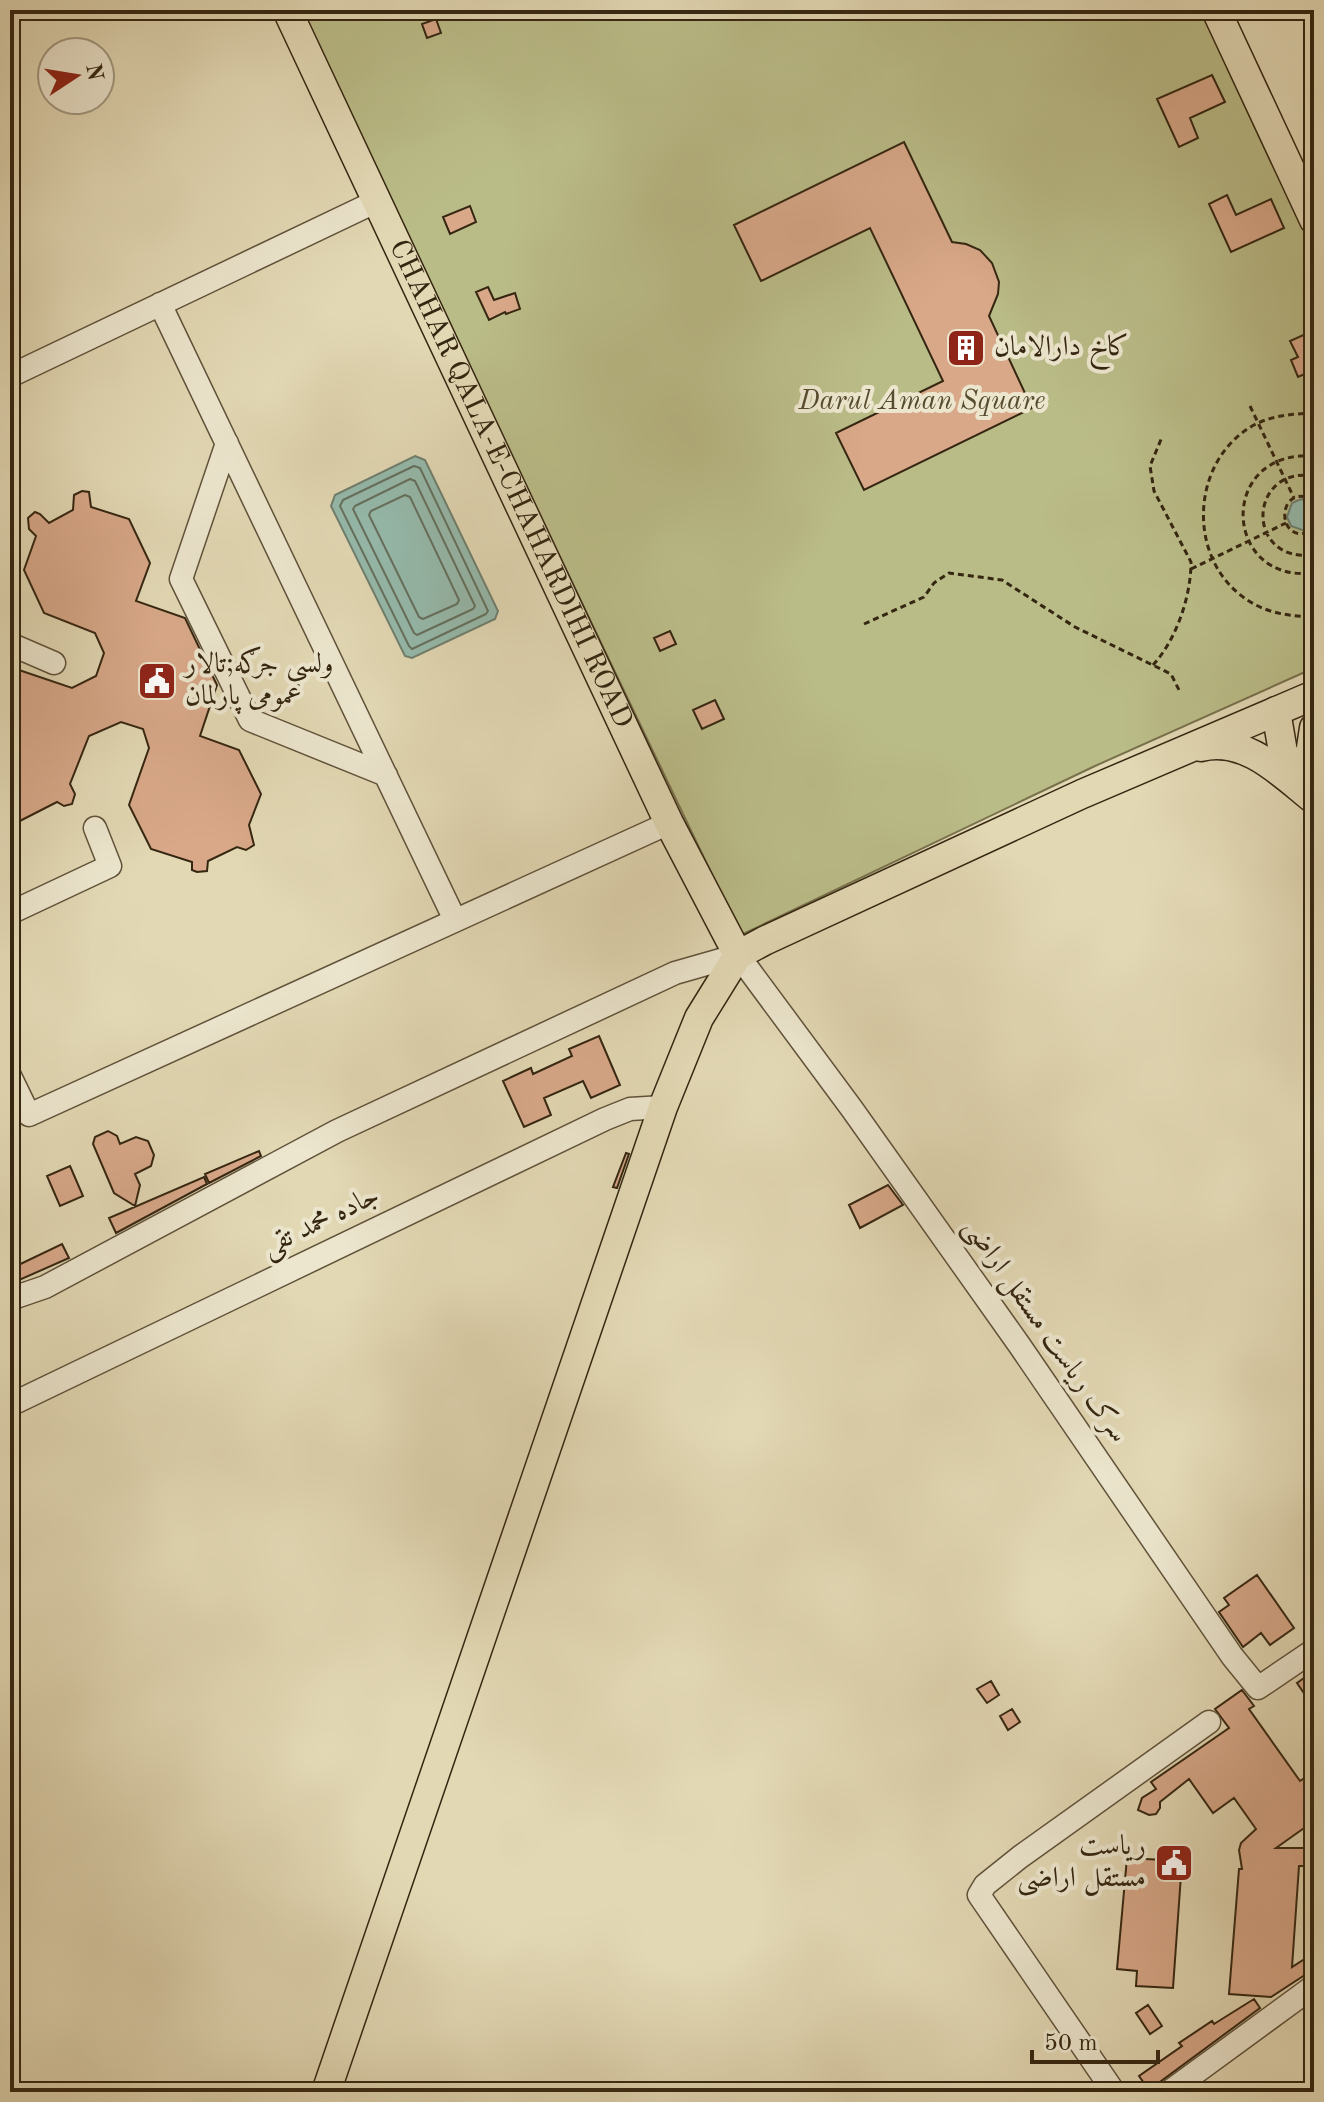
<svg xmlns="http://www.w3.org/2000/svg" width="1324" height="2102" viewBox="0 0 1324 2102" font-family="'Old Standard TT',Amiri,serif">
  <rect width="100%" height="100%" fill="#e2d8b4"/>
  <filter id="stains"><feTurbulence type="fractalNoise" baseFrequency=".0025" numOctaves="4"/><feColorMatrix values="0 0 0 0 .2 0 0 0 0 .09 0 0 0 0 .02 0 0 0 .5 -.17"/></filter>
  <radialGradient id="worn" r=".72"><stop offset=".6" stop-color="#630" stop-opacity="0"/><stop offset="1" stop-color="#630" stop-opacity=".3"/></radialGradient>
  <!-- green -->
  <path fill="#babc88" stroke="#78714c" stroke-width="2" d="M298,10H1207L1257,111L1314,238V668L1095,766L741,935Z"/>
  <!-- water -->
  <path fill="#95baac" stroke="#6f7f6e" stroke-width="2" d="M415,456L425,460L498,611L495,619L412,658L405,656L331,506L335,495Z
    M1301,499L1314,504V526L1305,531L1291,526L1287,517L1292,503Z"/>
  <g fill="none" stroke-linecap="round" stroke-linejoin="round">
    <!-- shore -->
    <path stroke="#65705e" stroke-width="2" d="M414,466L420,468L488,611L486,614L412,649L409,646L340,506L343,500Z
      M410,479L415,481L475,606L473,609L417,635L414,633L353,509L355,506Z
      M405,495L410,497L459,600L457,604L423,619L419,617L369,515L371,511Z"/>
  </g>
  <!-- building -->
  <path fill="#d8a889" stroke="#352611" stroke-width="2" d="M436,19L441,33L427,38L422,24Z
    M1212,75L1225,102L1190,118L1198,138L1179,147L1157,99Z
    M904,142L952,242L966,244L980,250L992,263L999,282L998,294L989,316L1032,408L864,490L836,433L943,381L870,228L761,281L734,225Z
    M1227,195L1236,215L1271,199L1284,228L1231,252L1209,204Z
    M470,206L476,222L450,234L443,217Z
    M488,287L494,300L515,293L520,309L506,314L505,312L489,320L476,292Z
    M1310,332L1314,342V370L1298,377L1291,360L1298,357L1290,341Z
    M82,491L89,492L91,507L129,519L150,563L136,601L185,618L217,685L200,736L239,750L261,794L249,825L254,845L246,850L237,847L208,861L207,871L197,872L192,870V862L151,849L129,805L149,748L143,729L121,722L89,736L70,784L75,794L72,804L64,806L57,802L10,826V667L72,688L96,676L104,653L95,633L44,613L24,570L36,536L29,529L28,518L35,512L40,514L49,523L73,510L74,495Z
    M670,631L676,644L660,651L654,638Z
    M715,700L724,719L702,729L693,710Z
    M599,1036L620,1085L591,1098L583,1081L544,1098L551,1115L524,1127L503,1081L531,1068L533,1074L572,1056L569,1049Z
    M108,1131L117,1136L120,1144L136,1137L148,1141L154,1155L151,1166L135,1174L140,1185L135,1206L114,1193L93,1144L95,1137Z
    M259,1151L261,1156L209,1183L205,1174Z
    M626,1153L629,1154L617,1188L613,1187Z
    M70,1166L83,1196L60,1206L47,1176Z
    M204,1177L207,1184L116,1233L109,1218Z
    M888,1185L903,1205L860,1228L849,1205Z
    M62,1244L69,1258L10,1284V1269Z
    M1257,1575L1294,1628L1270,1645L1261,1633L1243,1647L1219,1612L1229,1605L1224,1598Z
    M1314,1671V1708L1297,1683Z
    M991,1681L999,1695L987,1703L977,1689Z
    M1242,1690L1254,1706L1249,1709L1300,1781L1309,1775L1314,1782V1821L1276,1848H1314V1866H1299L1292,1967L1314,1953V1969L1271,1997L1229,1994L1239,1869H1242L1239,1850L1241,1843L1256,1829L1234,1798L1213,1813L1189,1779L1160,1802V1808L1156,1814L1149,1815L1138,1810L1142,1798L1156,1789L1151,1782L1229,1728L1215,1709Z
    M1012,1709L1020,1722L1008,1730L1000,1716Z
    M1127,1858L1182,1861L1173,1988L1136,1986L1137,1971L1117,1969Z
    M1254,1999L1260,2008L1149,2090L1139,2076L1182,2046L1179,2043L1212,2021L1214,2024Z
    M1148,2005L1162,2026L1150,2034L1136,2013Z"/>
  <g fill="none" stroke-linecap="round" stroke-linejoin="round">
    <defs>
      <path id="minor" d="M160,304L455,920
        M10,376L377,201
        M227,443L181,579L250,720L386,775
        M10,644L54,663
        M10,913L110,866L95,828
        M10,1076L29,1115L669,823
        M10,1299L45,1287L337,1131L675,973L738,955L852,1109L1020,1346L1232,1656L1258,1688L1314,1650
        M10,1405L605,1119L630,1109L663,1107
        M1114,2092L979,1895L985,1885L1020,1857L1209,1722
        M1169,2092L1314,1986"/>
      <g id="major">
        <path id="s1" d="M287,10L669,823L738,955"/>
        <path d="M1216,10L1314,220"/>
        <path d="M1276,711L1283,752L1301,781"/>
        <path d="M1201,747C1245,736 1281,773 1312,798"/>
        <path d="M1311,793L1309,761L1314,728"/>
        <path d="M326,2092L663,1107L699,1018L738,955L764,941L1082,794L1314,695"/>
      </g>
    </defs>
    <!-- minor casing -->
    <use href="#minor" stroke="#60523a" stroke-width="25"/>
    <!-- major casing -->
    <use href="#major" stroke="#352611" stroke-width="31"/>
    <!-- path -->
    <path stroke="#352611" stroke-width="3" stroke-dasharray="6 4" stroke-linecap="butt" d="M1250,406L1294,498
      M1314,413C1293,414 1273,415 1254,425C1189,461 1186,562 1249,601C1269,614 1291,616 1314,617
      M1314,456C1217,449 1222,584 1314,573
      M1314,476C1249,465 1243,563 1314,555
      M1314,500C1275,480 1275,550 1314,530
      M1191,569L1286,523
      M864,624L924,597L934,583L949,573L1002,580L1075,627L1171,674L1180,692
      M1153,665C1176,640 1191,597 1191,562L1154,491L1150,466L1162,437"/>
    <!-- minor -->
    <use href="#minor" stroke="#ece6ce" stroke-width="22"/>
    <!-- major -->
    <use href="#major" stroke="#e2d8b4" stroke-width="28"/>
  </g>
  <!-- icons -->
  <defs>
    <symbol id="building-square" viewBox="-11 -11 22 22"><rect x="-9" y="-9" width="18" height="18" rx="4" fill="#8f2418" stroke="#ece6ce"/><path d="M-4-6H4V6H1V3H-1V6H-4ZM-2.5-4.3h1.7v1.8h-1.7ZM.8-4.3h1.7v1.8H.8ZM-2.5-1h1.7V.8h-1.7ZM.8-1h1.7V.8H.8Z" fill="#fff"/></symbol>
    <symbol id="civic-square" viewBox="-11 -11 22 22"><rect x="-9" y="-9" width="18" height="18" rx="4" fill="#8f2418" stroke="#ece6ce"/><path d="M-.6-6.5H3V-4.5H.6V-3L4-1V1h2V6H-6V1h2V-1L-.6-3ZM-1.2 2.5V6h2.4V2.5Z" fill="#fff"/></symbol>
  </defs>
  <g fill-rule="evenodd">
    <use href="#building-square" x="944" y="326" width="44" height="44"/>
    <use href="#civic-square" x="135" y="659" width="44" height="44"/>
    <use href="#civic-square" x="1152" y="1841" width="44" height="44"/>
  </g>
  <g text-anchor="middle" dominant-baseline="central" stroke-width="8" stroke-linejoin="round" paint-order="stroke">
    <!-- poi labels -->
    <g font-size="28" fill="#352611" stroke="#ece6ce" text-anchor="start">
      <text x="994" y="348">کاخ دارالامان</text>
      <text x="185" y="665">ولسي جرګه;تالار<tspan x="185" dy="32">عمومی پارلمان</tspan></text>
      <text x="1146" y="1847" text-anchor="end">ریاست<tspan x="1146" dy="32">مستقل اراضی</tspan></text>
    </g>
    <!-- park labels -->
    <g font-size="28" font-style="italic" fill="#564c2f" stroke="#ece6ce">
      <text x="922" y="402">Darul Aman Square</text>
    </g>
    <!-- street labels -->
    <g font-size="28" fill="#352611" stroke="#ece6ce">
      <text stroke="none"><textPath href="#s1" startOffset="524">CHAHAR QALA-E-CHAHARDIHI ROAD</textPath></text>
      <text transform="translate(321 1222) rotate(-26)">جاده محمد تقی</text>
      <text transform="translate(1045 1331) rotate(55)">سرک ریاست مستقل اراضی</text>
    </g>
  </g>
  <!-- margin -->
  <rect width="1324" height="2102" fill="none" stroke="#e2d8b4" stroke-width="40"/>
  <rect x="12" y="12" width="1300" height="2078" fill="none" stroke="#352611" stroke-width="4"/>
  <rect x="20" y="20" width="1284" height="2062" fill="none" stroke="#352611" stroke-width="2"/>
  <!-- north arrow -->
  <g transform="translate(76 76) rotate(78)"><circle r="38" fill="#ece6ce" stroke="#a39982" stroke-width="2"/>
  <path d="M0-6L14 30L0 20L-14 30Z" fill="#8f2418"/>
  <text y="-12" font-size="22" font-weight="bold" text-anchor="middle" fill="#352611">N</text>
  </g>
  <!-- scale -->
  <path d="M1032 2050v12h126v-12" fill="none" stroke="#352611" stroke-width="4"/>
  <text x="1044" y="2050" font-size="24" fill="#352611" stroke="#ece6ce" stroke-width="6" paint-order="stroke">50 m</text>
  <rect width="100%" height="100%" filter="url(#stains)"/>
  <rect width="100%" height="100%" fill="url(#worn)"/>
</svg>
